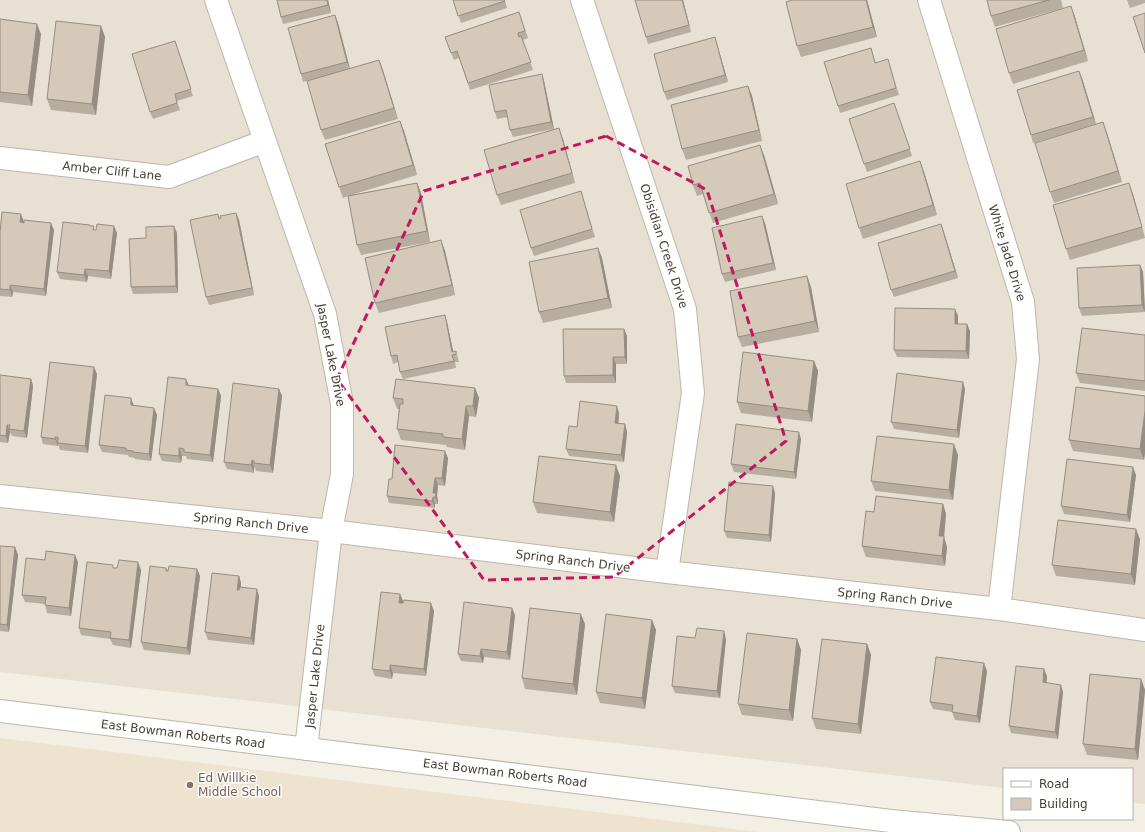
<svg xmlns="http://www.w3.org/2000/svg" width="1145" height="832" viewBox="0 0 1145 832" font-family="'DejaVu Sans',sans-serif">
  <rect width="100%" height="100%" fill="#f3efe5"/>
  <!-- residential -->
  <path fill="#e7e0d3" d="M0,0H1145V804L1132,803V769H1004V788L0,672Z"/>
  <!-- education -->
  <path fill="#ede3ce" d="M0,738L759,832H0Z"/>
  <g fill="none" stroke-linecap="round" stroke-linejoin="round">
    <defs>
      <path id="minor" d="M216,0L325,314L342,404V474L331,531L306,749
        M582,0L685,309L693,393L667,572
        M929,0L1023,302L1028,359L999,609
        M0,158L169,177L265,141
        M0,496L331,531L667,572L999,609L1145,630
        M0,711L891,821L1009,832"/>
    </defs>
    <!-- minor casing -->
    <use href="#minor" stroke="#bfb6a7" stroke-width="24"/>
    <!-- minor -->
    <use href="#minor" stroke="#fff" stroke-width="22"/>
  </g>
  <!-- wall -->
  <path fill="#b7aea0" d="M277,0H328L331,13L283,24L281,17Z
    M453,0H505L507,8L461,23Z
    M635,0H683L691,32L648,44L646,37Z
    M867,0L877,37L801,57L797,46Z
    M987,0H1061L1063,8L995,27L991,16Z
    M1127,0H1145V3L1130,8Z
    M1071,6L1075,17L1088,61L1013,84L1009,73Z
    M519,12L528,38L523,40L533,70L470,90L459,58L454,60L445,37Z
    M335,15L338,23L350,69L379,60L398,119L325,140L321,130L333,74L303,82L301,74Z
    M0,19L41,34L32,106L0,102Z
    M101,26L105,37L96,115L51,110L47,99Z
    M175,41L193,96L177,101L180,110L153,119L150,112Z
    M717,44L728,82L667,100L664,92Z
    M871,48L876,63L890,66L899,95L840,113L838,106Z
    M542,74L544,81L554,129L513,137L510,130L508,117L497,119L495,112Z
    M1082,78L1096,124L1033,143L1031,135Z
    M748,86L752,96L762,141L686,160L682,149Z
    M894,103L912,156L867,172L849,119Z
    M400,121L404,131L417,175L351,195L417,183L421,193L430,242L361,255L357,245L348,196L343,198L339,187Z
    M1107,133L1122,182L1054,203L1050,192Z
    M563,139L575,183L501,205L497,195Z
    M764,155L778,204L713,223L703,194L697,196L693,185Z
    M924,172L937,215L863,239L859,228Z
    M581,191L595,237L534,256L531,248Z
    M1133,194L1145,238L1070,260L1066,249Z
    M236,213L239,220L254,295L209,305L206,297L220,218Z
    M21,214L24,223L54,230L46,296L13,292L12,297L0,296V232Z
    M765,223L776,270L725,282L722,274Z
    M941,224L958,278L894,297L891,290Z
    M91,226L95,230L117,233L111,279L88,276L87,282L60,279L57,272Z
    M177,233L178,293L133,294L131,287L146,238Z
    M441,240L445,251L455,295L379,313L375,303Z
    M598,248L602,258L612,308L543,323L539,312Z
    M1140,265L1143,272L1145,312L1082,316L1079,308Z
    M811,287L819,332L742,347L738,337Z
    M955,309L958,316V324L970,331L969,359L897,357L894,350Z
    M447,322L453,351H456L458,358L459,362H455L456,368L403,379L400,372L398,362L393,364L391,356Z
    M624,329L627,336V364H616V383H566L564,376Z
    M1145,335V391L1080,383L1076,373Z
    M814,361L818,371L812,422L741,413L737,402Z
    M97,374L88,453L60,450L58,444V446L43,444L41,437Z
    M0,375L31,379L33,386L27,438L12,436L10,432L8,443L0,442Z
    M189,386L218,389L221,396L213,462L187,459L186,456H182L181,463L162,461L159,454Z
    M475,388L479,398L476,417L469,416L465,450L447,447L446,445L401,440L397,429L399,409H397L393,398Z
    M279,389L282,396L273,473L256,471L255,468L254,467V473L227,469L224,462Z
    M965,389L959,438L894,429L891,422Z
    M1145,396V453L1144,460L1073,451L1069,440Z
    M134,405L154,408L157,415L151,461L135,459V458L129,457L128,455L102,452L99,445Z
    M619,413L618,423L625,424L627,432L624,462L569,456L566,449L577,427Z
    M801,439L796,479L734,472L731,464Z
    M958,455L953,500L875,491L871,481Z
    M448,458L445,486L438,485L437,496L438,501V504H435V508L389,503L387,496L392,479Z
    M1136,475L1130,522L1064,514L1061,506Z
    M620,476L614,522L537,513L533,502Z
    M773,486L775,494L771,542L727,538L724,531Z
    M943,504L946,514L944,537L947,547L945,566L866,557L862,546L874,512Z
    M1140,539L1135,585L1056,576L1052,565Z
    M0,546L15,547L18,555L9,632L0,631Z
    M45,560L78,562L71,616L47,613L45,604L25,602L22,595Z
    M114,568L141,570L131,648L113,645L110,639L81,635L79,628Z
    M166,568L168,571L197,569L200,576L190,655L144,650L141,642Z
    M239,576L241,583V587L259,596L254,645L208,640L205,632Z
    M400,594L403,601V603L434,611L426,676L393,673L392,679L375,676L372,669Z
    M515,615L510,660L484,657L483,663L461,661L458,654Z
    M652,620L656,630L645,709L600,703L596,692Z
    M585,624L577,695L525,689L522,678Z
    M695,638L726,639L720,698L675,693L672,686Z
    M797,639L801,650L793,721L742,715L738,704Z
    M867,644L871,655L861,734L816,729L812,718Z
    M987,671L980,723L955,720L952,712L933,709L930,702Z
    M1047,676L1046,683L1063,692L1058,739L1011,733L1009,726Z
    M1141,679L1145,690L1138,760L1087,755L1083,744Z"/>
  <!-- shaded-wall -->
  <path fill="#958d82" d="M327,0H328L331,13L328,5Z
    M682,0H683L691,32L689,25Z
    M866,0H867L877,37L873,27Z
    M1071,6L1075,17L1088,61L1084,50Z
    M335,15L338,23L350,69L347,62Z
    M37,24L41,34L32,106L28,95Z
    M101,26L105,37L96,115L92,104Z
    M715,37L717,44L728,82L725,75Z
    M379,60L383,70L398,119L394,108Z
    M1079,71L1082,78L1096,124L1093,117Z
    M542,74L544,81L554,129L551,122Z
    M748,86L752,96L762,141L759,130Z
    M400,121L404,131L417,175L413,165Z
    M1103,122L1107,133L1122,182L1118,171Z
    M559,128L563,139L575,183L572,173Z
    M760,145L764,155L778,204L774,194Z
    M920,161L924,172L937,215L933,205Z
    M417,183L421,193L430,242L427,231Z
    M1129,183L1133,194L1145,237L1142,227Z
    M236,213L239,220L254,295L252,288Z
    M21,214L24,222L23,229L20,222Z
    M762,216L765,223L776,270L773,263Z
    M51,223L54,230L46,296L44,289Z
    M941,224L944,232L958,278L955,271Z
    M114,226L117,233L111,279L109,271Z
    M174,226L177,233L178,293L176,286Z
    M441,240L445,251L455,295L452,285Z
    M598,248L602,258L612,308L608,298Z
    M1140,265L1143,272L1145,312L1142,305Z
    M85,269L88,276L87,282L84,275Z
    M807,276L811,287L819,332L815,321Z
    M10,285L13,292L12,297L10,290Z
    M955,309L958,316V331L955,324Z
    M445,315L447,322L454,355L452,352Z
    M967,324L970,331L969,359L966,351Z
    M624,329L627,336V364L625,357Z
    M613,357L616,364V383L613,375Z
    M814,361L818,371L812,422L808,411Z
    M94,367L97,374L88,453L85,446Z
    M31,379L33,386L27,438L24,431Z
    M186,379L189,386L186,385Z
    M963,382L965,389L959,438L957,430Z
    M475,388L479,398L476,417L473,406Z
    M218,389L221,396L213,462L210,455Z
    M279,389L282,396L273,473L270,465Z
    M131,398L134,406L131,405Z
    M466,406L469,416L465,450L462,439Z
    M617,406L619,413L618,430L615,423Z
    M154,408L157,415L151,461L149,454Z
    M1145,411V453L1144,460L1140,449Z
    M625,424L627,432L624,462L621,455Z
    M7,425L10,432L8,443L6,436Z
    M799,432L801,439L796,479L794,472Z
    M55,437L58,444V446L55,439Z
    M954,444L958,455L953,500L949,490Z
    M179,448L182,456L181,463L179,456Z
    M445,451L448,458L445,486L442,478Z
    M252,460L254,467V473L251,465Z
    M616,465L620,476L614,522L610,512Z
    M1133,467L1136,475L1130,522L1127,515Z
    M435,478L438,485L437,496L438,501V504L433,493Z
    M773,486L775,494L771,542L769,535Z
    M433,497L435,504V508L432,501Z
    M943,504L946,514L944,537L947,547L945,566L942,556L939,536Z
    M1136,529L1140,539L1135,585L1131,574Z
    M15,547L18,555L9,632L7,625Z
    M75,555L78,562L71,616L69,608Z
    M138,562L141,570L131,648L129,640Z
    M197,569L200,576L190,655L187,648Z
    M239,576L241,583L240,597L237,590Z
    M257,589L259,596L254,645L251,638Z
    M400,594L403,601L402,610L399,603Z
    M431,603L434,611L426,676L424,669Z
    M512,608L515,615L510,660L507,652Z
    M581,614L585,624L577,695L573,684Z
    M652,620L656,630L645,709L642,698Z
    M724,631L726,639L720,698L717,691Z
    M797,639L801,650L793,721L789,710Z
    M867,644L871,655L861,734L858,724Z
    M481,649L484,657L483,663L480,656Z
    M984,663L987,671L980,723L977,716Z
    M390,665L393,673L392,679L390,671Z
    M1044,669L1047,676L1046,690L1043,682Z
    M1141,679L1145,690L1138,760L1135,749Z
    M1061,685L1063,692L1058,739L1055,732Z"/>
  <!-- building -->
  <path fill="#d5caba" stroke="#958d82" d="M277,0H327L328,5L281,17Z
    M453,0H504L505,1L458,16Z
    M635,0H682L689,25L646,37Z
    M792,0H866L873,27L797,46L786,2Z
    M987,0H1049L991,16Z
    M1071,6L1084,50L1009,73L996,29Z
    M519,12L525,31L518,33L519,37L521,36L531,62L468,83L457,51L451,53L445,37Z
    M1145,13V53L1133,17Z
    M335,15L347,62L301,74L288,28Z
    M0,19L37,24L28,95L0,92Z
    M56,21L101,26L92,104L47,99Z
    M715,37L725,75L664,92L654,54Z
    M175,41L191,89L175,94L177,103L150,112L132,54Z
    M871,48L875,63L888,59L896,88L838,106L824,62Z
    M379,60L394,108L321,130L307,81Z
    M1079,71L1093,117L1031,135L1017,90Z
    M542,74L551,122L510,130L506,110L495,112L489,85Z
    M748,86L759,130L682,149L671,105Z
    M894,103L910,149L864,164L849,119Z
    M400,121L413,165L339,187L325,144Z
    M1103,122L1118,171L1050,192L1035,143Z
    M559,128L572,173L497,195L484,150Z
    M760,145L774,194L709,213L700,183L693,185L688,166Z
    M920,161L933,205L859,228L846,184Z
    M417,183L427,231L357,245L348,196Z
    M1129,183L1142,227L1066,249L1053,205Z
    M581,191L592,229L531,248L520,210Z
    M2,212L21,214L20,222L24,223V220L51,223L44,289L10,285V290L0,289V232Z
    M236,213L252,288L206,297L190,220L218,214L219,219L221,218L220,216Z
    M762,216L773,263L722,274L712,228Z
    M63,222L90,225V226H94L93,230H96L97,224L114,226L109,271L85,269L84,275L57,272Z
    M941,224L955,271L891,290L878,243Z
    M174,226L176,286L131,287L129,239L146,238V227Z
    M441,240L452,285L375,303L365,258Z
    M598,248L608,298L539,312L529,262Z
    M1140,265L1142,305L1079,308L1077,268Z
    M807,276L815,321L738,337L730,291Z
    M895,308L955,309V324H967L966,351L894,350Z
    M445,315L452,352L456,351V354L452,355L454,361L400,372L397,355L391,356L385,327Z
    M1082,328L1145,335V381L1076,373Z
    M563,329H624L625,357H613V375L564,376Z
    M743,352L814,361L808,411L737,402Z
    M50,362L94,367L85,446L58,443V437H55V439L41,437Z
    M897,373L963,382L957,430L891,422Z
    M0,375L31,379L24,431L9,429L10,425H7L6,436L0,435Z
    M168,377L186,379V385L218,389L210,455L184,452V449L179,448V456L159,454Z
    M396,379L475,388L473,406H466L462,439L443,437V434L397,429L400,404H403V399L393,398Z
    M233,383L279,389L270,465L254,463V461L252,460L251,465L224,462Z
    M1076,387L1145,396V411L1140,449L1069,440Z
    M105,395L131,398V405L154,408L149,454L133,452V451L126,450V448L99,445Z
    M580,401L617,406L615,423L625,424L621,455L566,449L569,426L577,427Z
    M736,424L799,432L794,472L731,464Z
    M877,436L954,444L949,490L871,481Z
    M395,445L445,451L442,478H435L433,493H436L435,497H433L432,501L387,496L389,479H392Z
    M539,456L616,465L610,512L533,502Z
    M1067,459L1133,467L1127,515L1061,506Z
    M729,482L773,486L769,535L724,531Z
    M876,496L943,504L939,536H944L942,556L862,546L866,511L874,512Z
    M1058,520L1136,529L1131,574L1052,565Z
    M0,546L15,547L7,625L0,624Z
    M46,551L75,555L69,608L45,605L46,597L22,595L26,558L45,560Z
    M119,560L138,562L129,640L110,638L111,632L79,628L87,562L113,565V568H117Z
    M150,566L166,568V571H168L169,566L197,569L187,648L141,642Z
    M212,573L239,576L237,590H239L240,587L257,589L251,638L205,632Z
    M381,592L400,594L399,603H403L404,600L431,603L424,669L390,665V671L372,669Z
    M464,602L512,608L507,652L481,649L480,656L458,654Z
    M530,608L581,614L573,684L522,678Z
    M606,614L652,620L642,698L596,692Z
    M697,628L724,631L717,691L672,686L677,636L695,638Z
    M747,633L797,639L789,710L738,704Z
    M822,639L867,644L858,724L812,718Z
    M936,657L984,663L977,716L952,712L953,705L930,702Z
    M1016,666L1044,669L1043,682L1061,685L1055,732L1009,726Z
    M1090,674L1141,679L1135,749L1083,744Z"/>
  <!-- marked area -->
  <path fill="none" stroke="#c2185b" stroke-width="3" stroke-dasharray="8 5" stroke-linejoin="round" d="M606,136L707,190L786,441L614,577L484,580L337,379L424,191Z"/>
  <!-- markers -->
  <circle fill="#8d6e63" stroke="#fff" stroke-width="1.5" cx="190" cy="785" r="4"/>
  <g text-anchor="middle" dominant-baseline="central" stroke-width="3" stroke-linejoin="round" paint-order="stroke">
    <!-- street labels -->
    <g font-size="12" fill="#463f34" stroke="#fff">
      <text transform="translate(112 171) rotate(6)">Amber Cliff Lane</text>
      <text transform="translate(664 246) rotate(72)">Obisidian Creek Drive</text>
      <text transform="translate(1007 253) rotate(73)">White Jade Drive</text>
      <text transform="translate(331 355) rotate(79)">Jasper Lake Drive</text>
      <text transform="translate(251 523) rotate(6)">Spring Ranch Drive</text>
      <text transform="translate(573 561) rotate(7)">Spring Ranch Drive</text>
      <text transform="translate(895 598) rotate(6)">Spring Ranch Drive</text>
      <text transform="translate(315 676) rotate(-84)">Jasper Lake Drive</text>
      <text transform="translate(183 734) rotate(7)">East Bowman Roberts Road</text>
      <text transform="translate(505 773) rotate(7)">East Bowman Roberts Road</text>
    </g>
    <!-- education labels -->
    <g font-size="12" fill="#785e54" stroke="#fff" text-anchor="start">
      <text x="198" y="778">Ed Willkie<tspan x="198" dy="14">Middle School</tspan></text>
    </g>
  </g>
  <!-- legend -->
  <rect x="1003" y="768" width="130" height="52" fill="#ffffff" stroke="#b5b2ae"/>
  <rect x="1011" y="781" width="20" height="6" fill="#ffffff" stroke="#b5b2ae"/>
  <text x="1039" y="788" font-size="12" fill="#463f34">Road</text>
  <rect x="1011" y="798" width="20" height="12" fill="#d5caba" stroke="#b5b2ae"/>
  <text x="1039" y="808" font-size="12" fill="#463f34">Building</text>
</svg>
